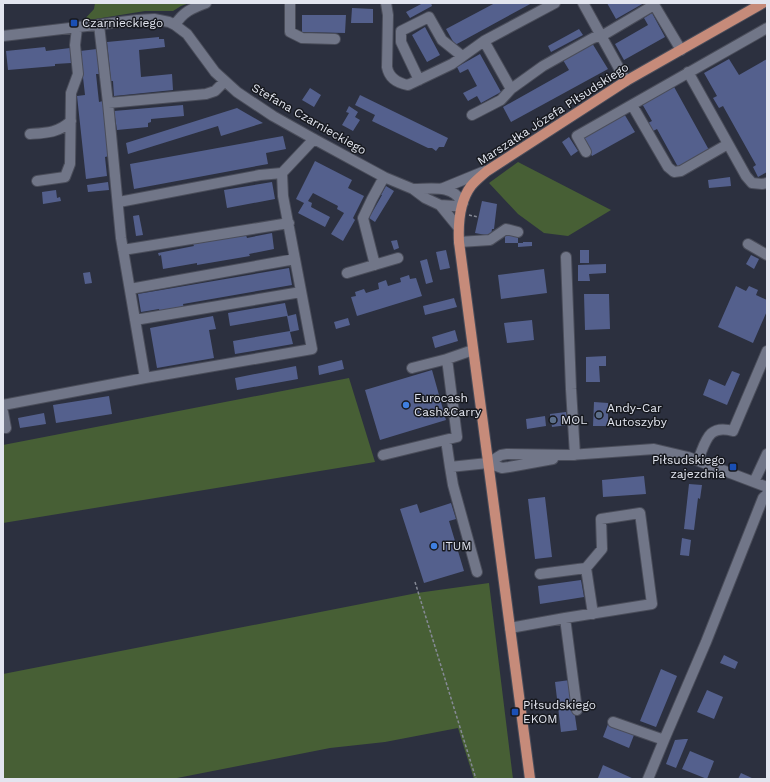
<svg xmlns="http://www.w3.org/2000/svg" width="770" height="782" viewBox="0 0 770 782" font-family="'Work Sans',sans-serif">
  <rect width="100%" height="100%" fill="#2c303f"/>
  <!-- green -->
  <path fill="#475f35" d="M95,3H189L181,6L173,11H145L83,21L94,9Z
    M518,162L611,210L568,236L544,233L518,214L489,183Z
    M349,378L375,462L3,523V445Z
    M489,583L513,779H474L458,728L385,742L330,748L172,779H3V674L417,593Z"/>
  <!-- building -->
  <path fill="#54608d" d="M423,3H431L432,6L410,18L406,12Z
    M495,3H532L455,45L446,29Z
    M607,3H644L616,19Z
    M352,8L373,9V23H351Z
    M652,13L665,37L624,60L615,44L648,25L644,18Z
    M302,15H346L345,33L302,32Z
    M425,27L440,55L427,62L412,35Z
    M579,29L583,35L551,52L548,46Z
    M159,37V39H164L165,47L139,50L141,77L172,74L173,90L114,96L113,81H111L107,42Z
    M592,43L608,69L511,122L503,107L569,70L563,60Z
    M45,47L46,51L70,48L71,63L55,64V66L8,70L6,51Z
    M97,49L99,74H96L98,93L99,102L103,101L109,156L105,157L107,176L86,179L77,96L85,95L80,51Z
    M480,54L501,92L481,103L477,96L468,101L463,93L477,86L468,69L460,73L457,67Z
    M729,59L739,75L767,59V172L758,177L753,167L756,165L723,106L719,108L713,98L717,96L704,73Z
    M673,85L709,150L678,167L657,129L651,132L646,124L652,121L641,102Z
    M310,88L321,95L314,107L302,100Z
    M360,95L448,138L444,147H439L436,151L432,148H428L372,121L375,115L355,105Z
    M183,105L184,116L151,119V122L148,123V127L117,130L114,111Z
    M349,106L358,112L355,117L360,120L353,131L342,125L349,113L346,112Z
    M237,108L263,123L221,136L218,126L128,154L126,143Z
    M623,112L635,132L592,156L581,137Z
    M283,136L286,149L266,153L268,164L134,189L130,164Z
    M569,137L578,151L571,156L562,142Z
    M315,161L352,180L348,188L364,196L353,218L355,220L343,241L331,234L344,213L337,209L338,206L313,193L308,201L312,203L311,207L330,217L325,227L298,213L304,203L296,199Z
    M730,177L731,186L709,188L708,180Z
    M108,182L109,190L88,192L87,185Z
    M272,182L275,199L227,208L224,190Z
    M386,186L394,191L375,222L369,218L382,195H381Z
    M56,190L57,198L60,197L61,201L43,204L42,192Z
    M482,201L497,204L494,229H492L491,236L475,233Z
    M139,215L143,235L136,236L133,216Z
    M272,233L274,249L249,254L250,256L197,265V263L163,269L161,255L159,256L158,253L194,246L193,244L246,235L247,238Z
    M505,236H518V243H505Z
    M397,240L399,248L394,250L391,241Z
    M523,242H532V246L518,247V243H523Z
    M446,250L450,268L440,270L436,252Z
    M580,250H589V263H580Z
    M751,255L759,259L754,269L746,264Z
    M427,259L433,282L426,284L420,261Z
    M606,264V273L589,274L590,281H578V265Z
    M289,268L292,285L183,304L184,309L160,314L159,309L141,312L138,294Z
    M544,269L547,293L501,299L498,275Z
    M90,272L92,283L85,284L83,273Z
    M409,275L410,279L416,278L422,296L357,316L351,297L356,296L355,292L364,289L366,293L379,289L378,283L386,280L388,286L401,282L400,278Z
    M736,286L746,291L749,286L758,290L756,295L767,300V311L753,343L718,327Z
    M584,294H609L610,329L585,330Z
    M454,298L457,307L425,315L423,306Z
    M285,303L288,316L296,314L299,330L290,332L293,344L235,354L233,341L290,331L287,316L230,326L228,313Z
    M213,316L216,329L209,330L214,358L157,368L150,328Z
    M348,318L350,325L336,329L334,322Z
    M532,320L534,340L507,343L504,323Z
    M455,330L458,341L435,348L432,337Z
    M606,356V366H599L600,382H586V357Z
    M342,360L344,369L319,375L318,366Z
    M296,366L298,379L237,390L235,378Z
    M432,370L446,420L380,440L365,390Z
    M732,371L740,374L727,405L703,395L709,379L725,386Z
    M109,396L112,414L56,423L53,405Z
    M594,402L608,403V426H593Z
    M566,412L568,425L552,427L550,414Z
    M44,413L46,424L20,428L18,418Z
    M545,416L546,426L527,429L526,419Z
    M644,476L646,494L603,497L602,480Z
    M689,484L702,485L700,499L698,498L694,530L684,529Z
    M545,497L552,557L535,559L528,499Z
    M451,503L456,519L449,521L464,571L424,583L400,509L417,504L420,513Z
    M682,538L691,540L689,556L680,555Z
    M581,580L584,597L540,604L538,586Z
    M724,655L738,662L735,669L720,663Z
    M661,669L677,676L656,727L640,721Z
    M570,680L577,730L561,732L555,682Z
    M707,690L723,697L714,719L697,712Z
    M608,724L634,735L629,748L603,737Z
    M685,739H688L676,768L666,764L675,740Z
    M690,751L714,761L707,779L682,769Z
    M603,765L634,779H600L598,778Z
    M741,773L754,779H738Z"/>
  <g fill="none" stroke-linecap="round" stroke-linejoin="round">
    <defs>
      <path id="minor" d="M290,3V32L302,38L335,39
        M386,3L388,15L387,67C389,78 397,83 408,85L452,64L484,41L555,3
        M583,3L626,81
        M653,3L681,50
        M99,25L108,103L121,238L145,378L312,349L283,196L282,173L314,139
        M175,25C183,12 192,8 206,3
        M3,36L137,20L154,19L169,22L175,25L187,34L215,72L237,92L273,116L314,139L384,177L413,189L425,198L440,205L455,206L463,203C452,184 432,189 413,189
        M484,41L511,89L543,66L593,38L605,34L654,5
        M688,72L746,176L752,183L762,184L767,183
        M419,80L401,42V31L429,17L442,40L462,56
        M108,103L206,94L215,91L225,81
        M632,105L668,167L674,172L681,171L728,144
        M472,115L501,100L511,89
        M30,134C46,133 58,133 71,121
        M586,152L577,136L767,28
        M37,181L65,177L70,164L71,93L78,74L75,45L77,28
        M441,189L485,171
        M119,202L260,175L282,173
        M440,205L458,227
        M459,242L490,240L506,229L518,232
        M748,244L767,255
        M123,250L289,223
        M566,257L571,389L575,455
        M375,265L363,218L372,199L384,177
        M347,273L398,258
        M130,289L295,259
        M135,320L301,292
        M412,368L447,359
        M3,405L145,378
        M3,412L6,428
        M446,440L450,467L488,463L501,455L507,454L570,455L654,449L688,457L767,487
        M383,455L457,437L447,359L473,350
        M698,460C706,441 708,424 733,431L767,351
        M488,463L502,468L509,467L553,459
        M450,467L453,485L477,572
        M754,482L767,454
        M586,568L593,614
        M540,574L586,568L602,549L601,519L640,513L652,604L565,618L577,710
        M510,628L565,618
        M613,722L664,740L648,779
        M664,740L706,642L763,498L767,494"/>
      <path id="major" d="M530,779L459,242C458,223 459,202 471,186C475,181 481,176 487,171L626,81L763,3"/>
    </defs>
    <!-- minor casing -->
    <use href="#minor" stroke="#4a4d5a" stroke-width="12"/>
    <!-- major casing -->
    <use href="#major" stroke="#4a4d5a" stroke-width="12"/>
    <!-- path -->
    <path stroke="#868a96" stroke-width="1.5" stroke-dasharray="3 2" stroke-linecap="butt" d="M469,215L478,217
      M415,582L476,779"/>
    <!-- minor -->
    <use href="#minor" stroke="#717688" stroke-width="10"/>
    <!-- major -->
    <use href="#major" stroke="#c68b7a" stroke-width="10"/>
  </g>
  <!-- markers -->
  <g fill="#1a4fb4" stroke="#17191f" stroke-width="1.5">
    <rect x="70" y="19" width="8" height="8" rx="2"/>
    <rect x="729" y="463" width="8" height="8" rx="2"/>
    <rect x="511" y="708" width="8" height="8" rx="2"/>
  </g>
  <g fill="#3f7fe0" stroke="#17191f" stroke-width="1.5">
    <circle cx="406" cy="405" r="4"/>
    <circle cx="434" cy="546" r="4"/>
  </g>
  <g fill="#5c6f8a" stroke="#17191f" stroke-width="1.5">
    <circle cx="599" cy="415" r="4"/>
    <circle cx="553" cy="420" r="4"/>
  </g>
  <g text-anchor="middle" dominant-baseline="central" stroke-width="3" stroke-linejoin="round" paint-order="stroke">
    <!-- poi labels -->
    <g font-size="12" fill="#e2e5ef" stroke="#17191f" text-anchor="start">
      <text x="82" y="23">Czarnieckiego</text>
      <text x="414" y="398">Eurocash<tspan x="414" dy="14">Cash&amp;Carry</tspan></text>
      <text x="607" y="408">Andy-Car<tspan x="607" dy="14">Autoszyby</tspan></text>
      <text x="561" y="420">MOL</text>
      <text x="725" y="460" text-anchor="end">Piłsudskiego<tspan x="725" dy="14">zajezdnia</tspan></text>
      <text x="442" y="546">ITUM</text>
      <text x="523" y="705">Piłsudskiego<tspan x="523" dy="14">EKOM</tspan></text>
    </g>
    <!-- street labels -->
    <g font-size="12" fill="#e2e5ef" stroke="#17191f">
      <text transform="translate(553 114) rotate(-33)">Marszałka Józefa Piłsudskiego</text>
      <text transform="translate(309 119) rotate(30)">Stefana Czarnieckiego</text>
    </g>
  </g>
  <!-- border -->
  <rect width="770" height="782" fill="none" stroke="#e2e5ef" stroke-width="8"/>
</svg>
